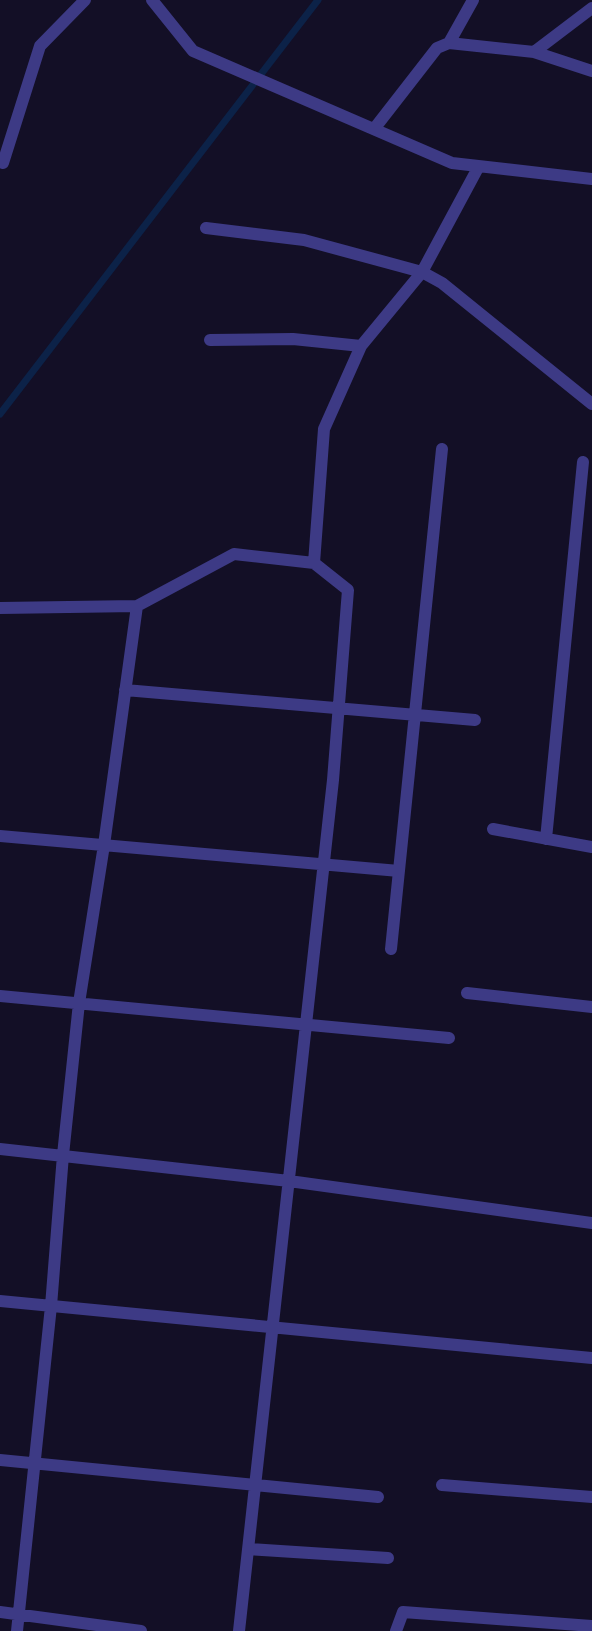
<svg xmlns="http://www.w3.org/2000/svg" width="592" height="1631" viewBox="0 0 592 1631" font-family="Karla,sans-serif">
  <rect width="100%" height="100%" fill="#130f26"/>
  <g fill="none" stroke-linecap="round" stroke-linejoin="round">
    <!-- stream -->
    <path stroke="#0c2248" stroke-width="7" d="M0,414L318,0"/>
    <!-- street -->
    <path stroke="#3d3a85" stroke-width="12" d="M152,0L193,51L452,163L592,179
      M449,43L534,52L592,71
      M534,52L592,8
      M374,129L437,48L449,43L473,0
      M3,163L40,46L85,0
      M206,228L304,240L422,272L442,283L592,404
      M210,340L293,339L361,346
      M0,608L137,606L234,554L314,563
      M125,690L475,720
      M493,829L592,847
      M0,836L399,871
      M546,839L583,462
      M391,949L442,449
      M467,993L592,1007
      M0,996L449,1038
      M0,1149L289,1181L592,1223
      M0,1301L592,1358
      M0,1460L378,1497
      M442,1485L592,1497
      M248,1549L388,1558
      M0,1612L141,1631
      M17,1631L51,1306L63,1155L79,1003L104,845L137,606
      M239,1631L333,780L348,590L314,563L324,429L361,346L422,272L479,166
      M396,1631L403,1612L592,1626"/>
  </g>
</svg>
